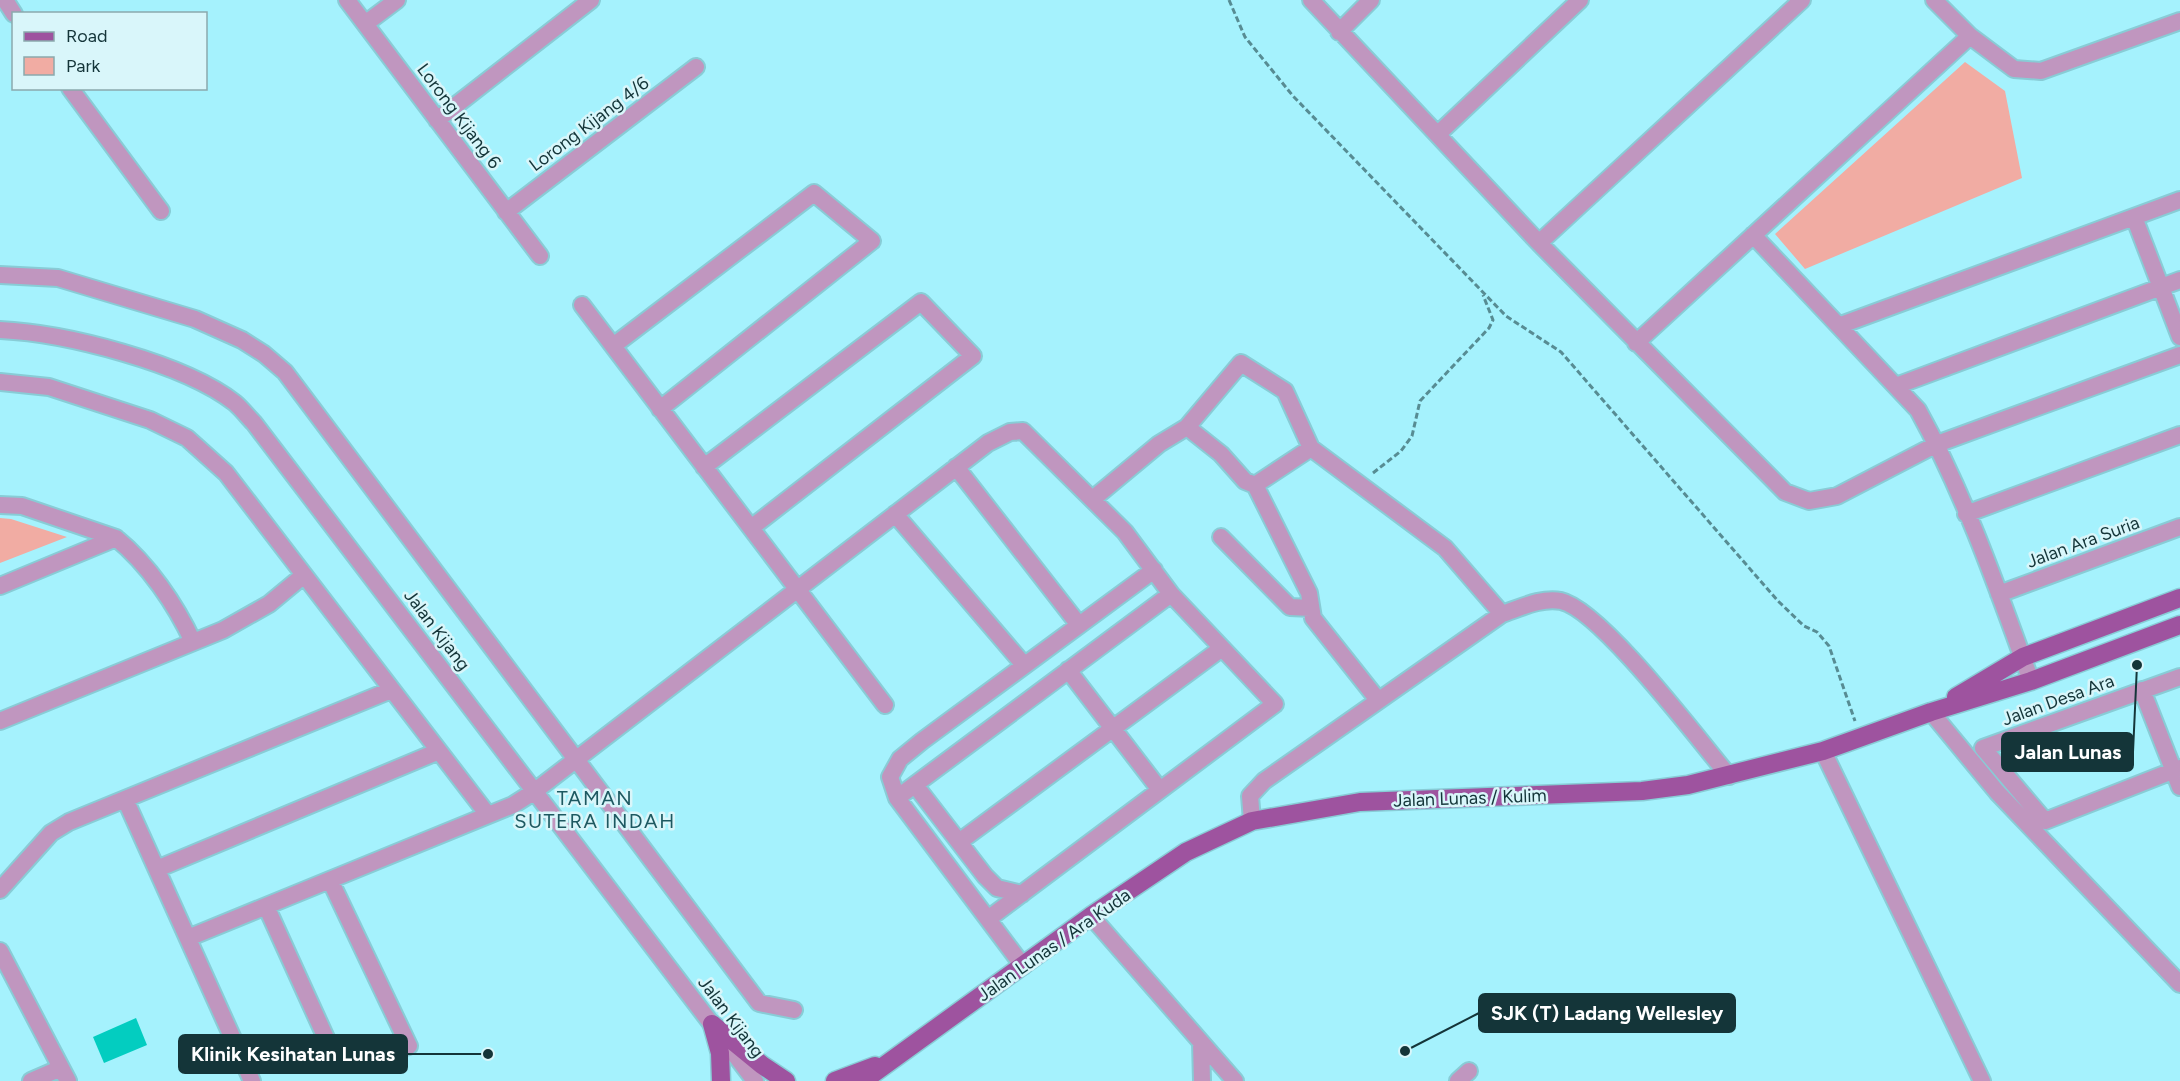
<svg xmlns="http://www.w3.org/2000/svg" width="2180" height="1081" viewBox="0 0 2180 1081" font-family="Figtree,sans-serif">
  <rect width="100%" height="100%" fill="#a5f2fd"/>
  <!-- green -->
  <path fill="#f1aca3" d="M1965,62L2005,91L2022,178L1805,269L1775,234Z
    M0,518L11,519L67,537L0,563Z"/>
  <!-- building -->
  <path fill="#03cdc0" d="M136,1018L147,1045L104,1063L93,1037Z"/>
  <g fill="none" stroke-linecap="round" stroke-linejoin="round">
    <defs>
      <path id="minor" d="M5,0L14,14
        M347,0L540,256
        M1311,0L1539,243L1785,492L1809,501L1837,496L1937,444L2180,355
        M1934,0L1970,36L2014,69L2041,71L2180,21
        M365,24L397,0
        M1339,32L1371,0
        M70,88L161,211
        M437,120L591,0
        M1438,134L1580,0
        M506,212L696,67
        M2134,217L2180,337
        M1753,235L1918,410C1965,495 1998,590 2031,681
        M1539,243L1802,0
        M0,275L58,278L195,319L242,340L264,354L285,372L747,987L759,1003L794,1010
        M582,305L885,705
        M1841,325L2180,200
        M0,330C65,333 184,363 235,403C242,409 248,417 254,423L755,1081
        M1636,343L1970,36
        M613,346L814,193L872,241L660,409
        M0,382L49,387L150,420L187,438L226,473L488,815
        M1896,386L2180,280
        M1187,427L1221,454L1245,481L1255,485L1309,593L1313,618L1378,700
        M704,467L921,302L973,356L751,528
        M956,467L1079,625
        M1255,485L1311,448
        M1094,498L1159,444L1187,427L1241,363L1285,391L1311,448L1445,548L1502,614
        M0,505L22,506L116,538C148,564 176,605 193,642
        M895,514L1024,665
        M1966,514L2180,435
        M1221,537L1290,607L1311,608
        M0,586L116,538
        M1999,594L2180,527
        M1068,670L1160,790
        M2180,677L1983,748L2045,821L2180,768
        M2142,690L2180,787
        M1931,712L1997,792L2180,984
        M0,721L223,630L269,604L304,575
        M1823,751L1982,1081
        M915,785L985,876L997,888L1022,894
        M897,798L1171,594
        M125,799L252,1081
        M1252,821L1250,796L1264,781L1502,614C1520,608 1542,597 1561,601C1601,610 1698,739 1729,776
        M959,842L1222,648
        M157,869L439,751
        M0,890L51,833L69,822L391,690
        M266,906L331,1049C348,1069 386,1051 409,1046L330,880
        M1091,916L1235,1081
        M188,938L513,805L535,791L988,443L1010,432L1023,431L1125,532L1171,594L1275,704L988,919
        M0,951L68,1081
        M1023,966L897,798L890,777L900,759L922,741L1154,570
        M1201,1042L1202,1081
        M31,1081L61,1068
        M1458,1081L1469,1071"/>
      <path id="major" d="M1956,697L2023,657L2180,598
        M712,1024L762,1065L786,1081
        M712,1024L720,1053L721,1081
        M835,1081L875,1066
        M863,1081L1091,916L1186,852L1252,821L1360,802L1642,791L1688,785L1823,751L1931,712L2031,681L2180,625"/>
    </defs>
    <!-- minor casing -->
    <use href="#minor" stroke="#88ccd6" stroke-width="20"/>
    <!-- major casing -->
    <use href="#major" stroke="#88ccd6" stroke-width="21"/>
    <!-- path -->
    <path stroke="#578c93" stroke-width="3" stroke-dasharray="6 3" stroke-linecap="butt" d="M1229,0L1245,37L1293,96L1506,316L1561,352L1778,601L1804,626L1817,632L1829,646L1855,721
      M1373,473L1401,451L1412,436L1420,401L1489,328L1493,320L1483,295"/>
    <!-- minor -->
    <use href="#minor" stroke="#c096bf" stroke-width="16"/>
    <!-- major -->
    <use href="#major" stroke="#9e539f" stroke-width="18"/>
  </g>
  <g text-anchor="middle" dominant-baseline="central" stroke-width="5" stroke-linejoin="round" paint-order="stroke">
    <!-- street labels -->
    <g font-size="18" fill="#143539" stroke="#d9f6fa">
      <text transform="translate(459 116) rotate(53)">Lorong Kijang 6</text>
      <text transform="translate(589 124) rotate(-37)">Lorong Kijang 4/6</text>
      <text transform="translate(2083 542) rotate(-20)">Jalan Ara Suria</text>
      <text transform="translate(437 630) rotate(53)">Jalan Kijang</text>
      <text transform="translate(2058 700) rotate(-20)">Jalan Desa Ara</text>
      <text transform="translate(1470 798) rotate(-2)">Jalan Lunas / Kulim</text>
      <text transform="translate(1054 945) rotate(-35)">Jalan Lunas / Ara Kuda</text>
      <text transform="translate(731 1017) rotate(53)">Jalan Kijang</text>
    </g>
    <!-- neighbourhood labels -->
    <g font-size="20" letter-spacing="1.5" fill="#1d5961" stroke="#d9f6fa">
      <text x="595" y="798">TAMAN<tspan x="595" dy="23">SUTERA INDAH</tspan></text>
    </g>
  </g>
  <!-- callouts -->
  <path fill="none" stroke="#143539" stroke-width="2" d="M2137 665L2133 752M1405 1051L1479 1013M488 1054L407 1054"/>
  <g fill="#143539" stroke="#d9f6fa" stroke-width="2">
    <circle cx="2137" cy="665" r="6"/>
    <circle cx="1405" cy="1051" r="6"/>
    <circle cx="488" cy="1054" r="6"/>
  </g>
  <g fill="#143539" stroke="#143539" stroke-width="2">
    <rect x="2002" y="733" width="131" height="38" rx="6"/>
    <rect x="1479" y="994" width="256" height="38" rx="6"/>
    <rect x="179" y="1035" width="228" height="38" rx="6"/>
  </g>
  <g font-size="20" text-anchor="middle" font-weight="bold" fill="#fff">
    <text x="2068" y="759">Jalan Lunas</text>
    <text x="1607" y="1020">SJK (T) Ladang Wellesley</text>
    <text x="293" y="1061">Klinik Kesihatan Lunas</text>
  </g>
  <!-- legend -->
  <rect x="12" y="12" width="195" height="78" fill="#d9f6fa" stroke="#8aa9ad" stroke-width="1.5"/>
  <rect x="24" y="32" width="30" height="9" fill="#9e539f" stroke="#8aa9ad" stroke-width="1.5"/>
  <text x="66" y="42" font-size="18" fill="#143539">Road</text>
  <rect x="24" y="57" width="30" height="18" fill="#f1aca3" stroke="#8aa9ad" stroke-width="1.5"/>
  <text x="66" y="72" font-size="18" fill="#143539">Park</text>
</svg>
